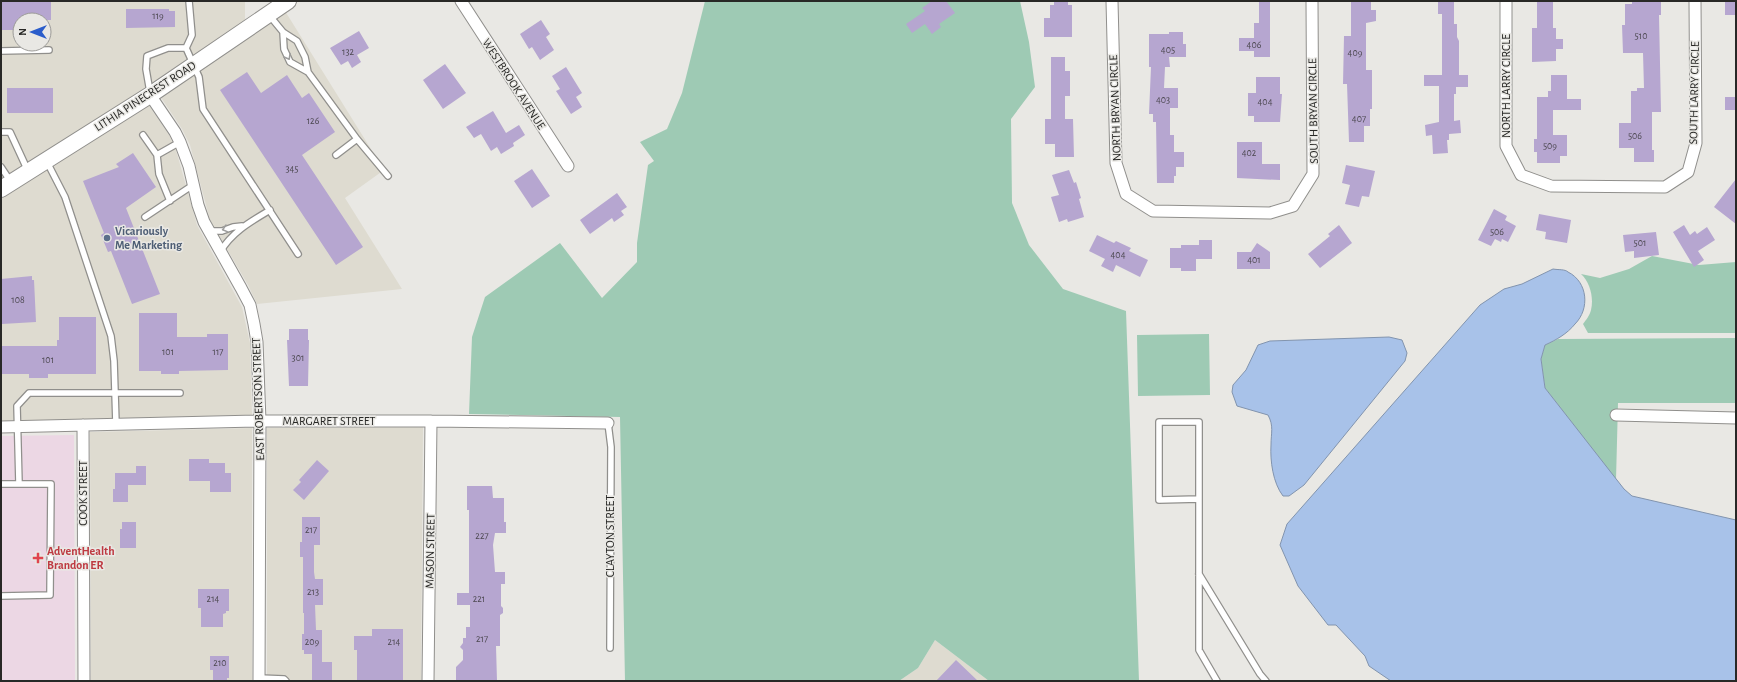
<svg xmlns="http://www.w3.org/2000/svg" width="1737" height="682" viewBox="0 0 1737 682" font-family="'Alegreya Sans',sans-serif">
  <rect width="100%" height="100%" fill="#e9e8e4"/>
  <!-- built -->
  <path fill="#dedbd0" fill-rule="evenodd" d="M1,1H245V22L140,93L1,180ZM20,20H44V44H20Z
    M285,11L384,170L345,198L402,289L257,304L248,285L210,220L190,145L182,129L160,96Z
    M148,104L169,135L176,150L197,225L242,307L250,343L252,415L1,421V198Z
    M423,427L421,681H267V428Z
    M252,428V681H91L90,432Z
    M935,640L989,681H899L918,668Z"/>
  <!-- medical -->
  <path fill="#ecd7e4" d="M74,435L75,681H1V436Z"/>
  <!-- green -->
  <path fill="#9ecab4" d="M705,1H1020L1029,42L1035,87L1011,119L1012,203L1029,245L1063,289L1126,311L1139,681H989L935,640L918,668L899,681H625L620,417L469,414L472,337L485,297L560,243L602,298L637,262V243L648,165L654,161L640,142L667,129L682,93Z
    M1652,256L1699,265L1736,262V333H1588L1583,324C1586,320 1590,315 1591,310C1594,298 1590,282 1581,274L1600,278L1629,269Z
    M1209,334L1210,395L1138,396L1137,335Z
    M1736,338V403H1618L1616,480L1545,388L1541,359L1545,345L1558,339Z"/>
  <!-- water -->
  <path fill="#a8c2e9" stroke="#8294ae" d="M1553,269C1558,270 1565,269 1568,272C1588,282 1590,309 1575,324C1567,334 1556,340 1545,345L1541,359L1545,388L1624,489L1632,496L1736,520V681H1391L1369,666L1365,656L1336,625H1328L1298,586L1280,545L1287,524L1480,305L1504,289L1522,284Z
    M1389,337L1402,340L1407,353L1405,361L1304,485L1289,496H1283C1273,483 1270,461 1271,445C1271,433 1274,426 1268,415L1237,406L1232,392L1233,385L1246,370L1258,345L1270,341Z"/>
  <!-- building -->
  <path fill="#b6a6d0" d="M1,1H51V20H20V30H1Z
    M932,1H946L955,13L939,24L941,27L932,34L925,24L912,33L906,24L925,11L922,8Z
    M1054,1H1068V5H1072V37H1044V18H1050V5H1054Z
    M1259,1H1270V57H1254V51H1239V38H1254V23H1259Z
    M1351,1H1371V10H1376V21L1366,23V70H1372V109H1370V126H1364V142H1349L1347,84H1343L1344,36H1351Z
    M1438,1H1454V24H1457V37L1459,41V75H1468V87H1456V94H1454V121L1460,120L1461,133L1449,134V140H1447L1448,153L1433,154L1432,135L1426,136L1425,125L1439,122V86H1424V75H1442V14H1438Z
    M1537,1H1553V28H1556V39H1563V49H1556V61L1532,62V28H1537Z
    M1632,1L1661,2V15H1659L1661,112H1652V150H1654V162H1634V148H1619V123H1631V91H1637V88H1644L1643,53H1623L1622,25H1625V4H1632Z
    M1725,2H1736V15H1725Z
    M126,9H169V11H175V27L126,28Z
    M541,20L550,34L546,37L554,50L540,60L532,47L529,49L520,34Z
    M359,31L369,48L357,55L361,62L352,68L348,61L341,65L330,48Z
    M1169,32H1183V44H1186V57H1169L1170,67H1165L1164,88H1178V108H1170V135H1174V152H1184V167H1176V176H1174V183H1157L1156,122H1153V114H1149L1151,67H1149V34H1169Z
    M1051,57H1065V71H1070V96H1065V119H1073L1074,157H1055V144H1045V119H1051Z
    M445,64L466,93L443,109L423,80Z
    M566,67L582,93L576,97L582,107L571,114L556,91L560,89L552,76Z
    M247,72L261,93L287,75L302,98L309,93L335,132L302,155L363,247L336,265L220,90Z
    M1551,75H1567V99H1581V110H1553V135H1567V156H1560V163H1537V152H1534V139H1537V97H1548V91H1551Z
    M1256,77H1280V94H1282L1280,122H1254V116H1248V93H1256Z
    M7,88H53V113H7Z
    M1725,97H1736V110H1725Z
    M493,111L506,133L519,125L525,135L513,143L514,146L501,154L497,147L491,151L481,134L474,138L466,127Z
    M1237,142H1262V164H1280V180L1237,178Z
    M133,153L156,187L126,208L160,294L132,304L111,251L108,252L101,235L104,233L83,181L119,167L116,164Z
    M1346,165L1375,171L1369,197L1362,196L1359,207L1345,204L1350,185L1342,183Z
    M532,169L550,196L532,208L514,181Z
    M1069,170L1074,183L1076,182L1081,198L1079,199L1084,217L1068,222L1067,219L1059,222L1051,197L1059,195L1052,175Z
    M1736,179V224L1714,207Z
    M617,193L627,207L621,211L624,215L614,222L612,218L590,234L580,220Z
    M1494,209L1507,216L1505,220L1516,226L1508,242L1502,239L1501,242L1495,239L1491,246L1478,240Z
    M1539,214L1571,220L1567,243L1545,239L1546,232L1536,230Z
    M1339,225L1352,243L1320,268L1308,254L1330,236L1328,234Z
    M1684,225L1690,235L1695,231L1697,234L1707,227L1715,240L1698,251L1704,260L1694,267L1673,232Z
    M1656,232L1659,255L1634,258V251L1625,252L1623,235Z
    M1097,235L1114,243L1116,241L1131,248L1129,251L1148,260L1140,277L1116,265L1113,272L1101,266L1105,259L1089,251Z
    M1199,240H1212V259H1196V271H1181V268H1170V248H1181V245H1199Z
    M1257,243L1270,252V269H1237V252H1251Z
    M32,276V280H34L36,322L2,324L1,279Z
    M139,313H177V337H207V334H228V370L179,371V374H161V371H139Z
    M59,317H96V374H48V378H29V374H1V346H57V340H59Z
    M289,329H308V340H309L308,386H289L287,340H289Z
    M189,459H209V463H225V473H231V492H210V481H189Z
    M317,460L329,471L304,500L293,490L301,482L299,480Z
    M136,466H146V485H128V502H113V489H115V473H136Z
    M467,486H492L493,498H504V522H506V533H495L493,545L495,572H505V584H501V606L503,608V613L500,615V646H496L497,681H456V667L463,660V650L460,647L463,643V638H466V627H470V605H457V593H469V510H467Z
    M302,517H320V545H314V572L315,579H323V605H315L316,630H322V662H332V681H312V654H304V650H302V634H304V613H303V557H300V542H302Z
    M122,522H136V548H120V529H122Z
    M198,589H229V611H226V613L223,614V627H201V608H198Z
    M372,629H403V681H357V650H354V636H372Z
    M210,656H229V678H227V681H213V670H210Z
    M956,660L978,681H936Z"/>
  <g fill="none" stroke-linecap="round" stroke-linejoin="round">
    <defs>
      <path id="lane" d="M269,15L283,32L297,41L305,57L308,72
        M283,32L284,49L290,62L308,72L357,139L388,176
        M186,48L192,35L189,1
        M1,51L49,50
        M150,92L146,69L147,56L168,48H186L199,77L203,109L298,254
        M1,132H10L28,171
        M143,135L157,155
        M336,155L357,139
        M47,162L65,197L111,336L114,361L116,424
        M1,167L11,182
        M170,201L159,174L157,155L180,142
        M145,217L193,185
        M209,231H222L233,227L242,226
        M220,252C232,232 250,222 270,210
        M608,423L611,447L610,648
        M1,484H19L17,406L29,393H180
        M1199,499L1159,500V422H1199V650L1217,681
        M1199,574L1260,674L1266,681
        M1,596L50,595L51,484H19
        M259,678L284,679L286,681"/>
      <path id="street" d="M461,1L568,166
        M1112,1L1116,163L1126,194L1153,211L1270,213L1293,206L1313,174L1312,1
        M1506,1V146L1521,175L1551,186L1665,187L1688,172L1696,143L1695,1
        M150,95L175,132L180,142L189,166L198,205L204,222L241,288L250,305L254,324L257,342L260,421L259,681
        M1616,415L1736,418
        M83,425L84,681
        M1,427L260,421H431L608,423
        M428,681L431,421"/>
      <path id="secondary" d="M1,189L150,95L288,1"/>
    </defs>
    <!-- lane casing -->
    <use href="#lane" stroke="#908f8c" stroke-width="8"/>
    <!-- street casing -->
    <use href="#street" stroke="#908f8c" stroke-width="13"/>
    <!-- secondary casing -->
    <use href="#secondary" stroke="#908f8c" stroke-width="18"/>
    <!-- lane -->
    <use href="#lane" stroke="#fff" stroke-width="5.5"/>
    <!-- street -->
    <use href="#street" stroke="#fff" stroke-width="11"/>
    <!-- secondary -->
    <use href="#secondary" stroke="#fff" stroke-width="16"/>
  </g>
  <!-- one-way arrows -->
  <defs><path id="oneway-chevron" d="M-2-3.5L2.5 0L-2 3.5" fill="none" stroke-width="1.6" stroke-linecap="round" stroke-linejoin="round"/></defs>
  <g stroke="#9e9e9d">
    <use href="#oneway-chevron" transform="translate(288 57) rotate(61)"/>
    <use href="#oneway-chevron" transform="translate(225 229) rotate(165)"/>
  </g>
  <!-- markers -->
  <circle fill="#5c6f8a" stroke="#e9e8e4" stroke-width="1.5" cx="107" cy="238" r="4"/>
  <path fill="#e0444e" stroke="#e9e8e4" stroke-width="1.5" d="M36 552h4v4h4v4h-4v4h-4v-4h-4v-4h4z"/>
  <g text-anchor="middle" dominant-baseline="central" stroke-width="3" stroke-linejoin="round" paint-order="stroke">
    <!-- number labels -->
    <g font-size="10" fill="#4c4850">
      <text x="158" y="16">119</text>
      <text x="1641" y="36">510</text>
      <text x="1254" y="45">406</text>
      <text x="1168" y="50">405</text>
      <text x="348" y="52">132</text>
      <text x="1355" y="53">409</text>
      <text x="1163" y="100">403</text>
      <text x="1265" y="102">404</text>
      <text x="1359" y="119">407</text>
      <text x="313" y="121">126</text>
      <text x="1635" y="136">506</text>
      <text x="1550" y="146">509</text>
      <text x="1249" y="153">402</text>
      <text x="292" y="169">345</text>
      <text x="1497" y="232">506</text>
      <text x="1640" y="243">501</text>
      <text x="1118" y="255">404</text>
      <text x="1254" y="260">401</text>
      <text x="18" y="300">108</text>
      <text x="168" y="352">101</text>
      <text x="218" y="352">117</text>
      <text x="298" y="358">301</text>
      <text x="48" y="360">101</text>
      <text x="311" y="530">217</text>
      <text x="482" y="536">227</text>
      <text x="313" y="592">213</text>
      <text x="213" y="599">214</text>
      <text x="479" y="599">221</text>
      <text x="482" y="639">217</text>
      <text x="312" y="642">209</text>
      <text x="394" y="642">214</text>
      <text x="220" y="663">210</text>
    </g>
    <!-- street labels -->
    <g font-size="12" fill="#282826" stroke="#e9e8e4">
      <text transform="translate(514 84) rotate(57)">WESTBROOK AVENUE</text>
      <text transform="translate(1506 86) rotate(-90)">NORTH LARRY CIRCLE</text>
      <text transform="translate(1694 93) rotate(-89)">SOUTH LARRY CIRCLE</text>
      <text transform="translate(145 96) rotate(-33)">LITHIA PINECREST ROAD</text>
      <text transform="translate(1115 108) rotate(-92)">NORTH BRYAN CIRCLE</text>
      <text transform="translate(1313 111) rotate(-91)">SOUTH BRYAN CIRCLE</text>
      <text transform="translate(258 399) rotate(-92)">EAST ROBERTSON STREET</text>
      <text x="329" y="421">MARGARET STREET</text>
      <text transform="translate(83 493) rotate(-90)">COOK STREET</text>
      <text transform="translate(610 536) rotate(-90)">CLAYTON STREET</text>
      <text transform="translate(430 551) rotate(-89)">MASON STREET</text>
    </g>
    <!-- service labels -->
    <g font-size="12" font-weight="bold" fill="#4e5e75" stroke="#e9e8e4" text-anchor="start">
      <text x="115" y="231">Vicariously<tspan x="115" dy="14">Me Marketing</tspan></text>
    </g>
    <!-- health labels -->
    <g font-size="12" font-weight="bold" fill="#be3a42" stroke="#e9e8e4" text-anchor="start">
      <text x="47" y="551">AdventHealth<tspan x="47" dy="14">Brandon ER</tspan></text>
    </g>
  </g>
  <!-- border -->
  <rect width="1737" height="682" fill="none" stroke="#282826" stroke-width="4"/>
  <!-- north arrow -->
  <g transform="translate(32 32) rotate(270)"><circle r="19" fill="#e9e8e4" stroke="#9c9b98"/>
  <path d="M0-3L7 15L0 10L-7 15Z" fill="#2b5dcb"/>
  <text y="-6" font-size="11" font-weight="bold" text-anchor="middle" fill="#282826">N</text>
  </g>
</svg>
